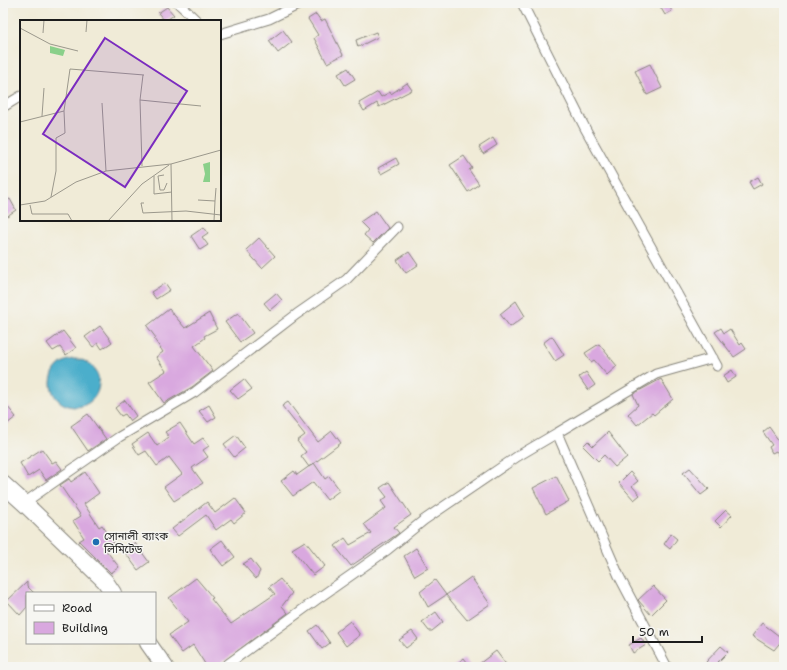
<svg xmlns="http://www.w3.org/2000/svg" width="787" height="670" viewBox="0 0 787 670" font-family="'Shantell Sans','Noto Sans Bengali',sans-serif">
  <rect width="100%" height="100%" fill="#f6f6f2"/>
  <filter id="ink" filterUnits="userSpaceOnUse"><feTurbulence type="fractalNoise" baseFrequency=".025" numOctaves="2"/><feDisplacementMap in="SourceGraphic" scale="8" xChannelSelector="R" yChannelSelector="G"/><feConvolveMatrix kernelMatrix="1 2 1 2 8 2 1 2 1" color-interpolation-filters="sRGB"/></filter>
  <filter id="wash" filterUnits="userSpaceOnUse"><feTurbulence type="fractalNoise" baseFrequency=".012" numOctaves="4" result="noise"/><feDisplacementMap in="SourceGraphic" scale="16" xChannelSelector="R" yChannelSelector="G"/><feGaussianBlur stdDeviation="0.9" result="paint"/><feColorMatrix in="noise" values="0 0 0 0 0 0 0 0 0 0 0 0 0 0 0 0 0 1.4 0 .05"/><feComposite in="paint" operator="in"/></filter>
  <g filter="url(#wash)">
    <rect width="100%" height="100%" fill="#f0ebd7"/>
    <!-- water -->
    <path fill="#4caecb" stroke="#346574" d="M51 383a24 24 0 1 1 48 0a24 24 0 1 1-48 0Z"/>
    <g id="blocks">
      <!-- building -->
      <path fill="#d9a8df" d="M658,3H667L672,11L665,15Z
        M167,7L174,15L165,21L158,13Z
        M316,14L321,21L325,19L343,55L327,63L314,38L318,35L308,19Z
        M283,30L292,42L278,53L269,41Z
        M376,32L378,37L358,47L356,40Z
        M650,64L662,88L647,95L635,71Z
        M348,68L355,79L345,85L338,74Z
        M407,83L412,90L379,107L377,103L364,111L359,103L378,92L381,97L390,92L391,94Z
        M493,138L497,145L483,154L479,147Z
        M464,156L472,168L469,170L479,184L468,192L450,165Z
        M396,158L399,164L381,174L378,168Z
        M758,177L762,184L753,189L749,182Z
        M10,199L16,210L7,216L3,210V202Z
        M376,211L388,228L373,243L364,235L368,230L360,222Z
        M204,227L208,233L202,237L208,245L200,250L191,236Z
        M259,238L275,256L262,268L246,250Z
        M409,252L418,265L406,273L397,260Z
        M165,283L170,290L156,299L151,292Z
        M276,293L282,300L270,310L264,303Z
        M516,301L525,316L510,327L500,314Z
        M169,309L185,328L209,313L217,329L204,336L205,338L194,346L213,371L192,387L164,403L149,382L166,371L156,357L163,352L154,339L156,338L147,326Z
        M238,313L253,333L240,342L225,322Z
        M100,326L112,342L102,349L98,343L93,347L85,337Z
        M721,328L724,333L730,329L740,345L742,343L746,349L734,357L715,332Z
        M63,331L76,348L66,355L60,347L53,351L47,343Z
        M552,336L564,355L555,361L543,343Z
        M599,344L617,366L607,375L594,360L591,362L585,353Z
        M732,370L736,377L727,383L723,376Z
        M586,372L595,385L588,390L579,377Z
        M244,379L252,389L238,399L230,390Z
        M661,379L673,399L654,415L652,413L637,425L628,414L638,405L633,394Z
        M125,400L136,416L130,421L125,414L121,416L115,408Z
        M3,401L16,417L7,424L3,420Z
        M288,402L318,442L332,431L341,443L309,467L301,456L306,452L297,441L305,435L282,406Z
        M209,405L216,417L208,422L199,411Z
        M88,414L106,439L88,451L71,426Z
        M180,423L194,444L203,438L209,446L203,450L208,457L192,468L203,483L174,501L164,487L182,474L169,457L157,466L146,451L139,455L132,444L148,433L157,446L169,437L165,432Z
        M769,427L779,441L784,438V462L776,451L772,453L769,447L772,445L763,432Z
        M608,432L627,457L615,467L604,455L598,461L583,446L588,441L593,446Z
        M236,435L245,448L234,457L224,444Z
        M42,449L52,463L56,461L62,469L46,480L39,470L28,477L20,463Z
        M314,463L325,479L329,476L340,490L327,500L313,482L293,496L281,481L294,471L297,475Z
        M690,468L709,489L701,495L683,473Z
        M85,472L99,493L84,504L99,527L102,525L114,542L105,549L119,567L111,573L79,541L84,538L73,521L81,516L60,485L69,479L71,482Z
        M630,472L638,481L632,486L640,495L634,500L619,483Z
        M556,476L569,501L546,514L533,488Z
        M389,482L411,515L394,527L399,533L351,566L335,546L345,538L350,545L371,533L364,524L386,508L381,501L387,497L380,488Z
        M235,498L246,513L234,523L231,519L216,530L206,515L178,536L172,529L207,502L215,513Z
        M726,510L732,515L721,527L715,521Z
        M671,534L677,539L670,549L664,544Z
        M222,540L235,557L223,566L210,549Z
        M305,541L325,566L313,575L292,549Z
        M135,543L149,562L138,570L124,551Z
        M416,548L428,568L415,576L404,556Z
        M251,559L260,571L256,579L243,564Z
        M471,577L490,604L467,620L446,595Z
        M196,578L213,598L211,599L231,624L275,594L269,587L280,579L292,593L282,606L288,613L216,667H207L193,645L182,653L169,635L188,622L169,598Z
        M435,580L446,595L428,607L420,592Z
        M27,582V586L34,593H27V607L20,615L7,601Z
        M653,586L666,600L651,615L638,600Z
        M436,612L443,622L432,631H429L422,622Z
        M350,621L360,635L346,646L336,632Z
        M762,623L783,639L774,650L752,636Z
        M317,625L330,643L322,649L309,631Z
        M412,631L418,639L406,648L399,640Z
        M641,638L646,645L633,653L629,645Z
        M721,646L728,652L718,662L723,667H712L706,662Z
        M496,651L508,667H475Z
        M464,658L471,667H453Z"/>
    </g>
  </g>
  <g filter="url(#ink)">
    <use href="#blocks" fill-opacity="0" stroke="#86847a" stroke-width="1"/>
    <g fill="none" stroke-linecap="round" stroke-linejoin="round">
      <defs>
        <path id="street" d="M178,3L197,21
          M522,3L585,128L717,366
          M220,34L269,19L302,3
          M3,107L21,96
          M557,433L656,374L713,358
          M24,503L119,437L195,392L297,314L346,280L397,227
          M224,667L320,597L387,550L424,520L518,456L557,433L619,576L667,667"/>
        <path id="highway" d="M3,484L24,503L105,581L113,593
          M148,643L165,667"/>
      </defs>
      <!-- street casing -->
      <use href="#street" stroke="#86847a" stroke-width="11"/>
      <!-- highway casing -->
      <use href="#highway" stroke="#86847a" stroke-width="18"/>
      <!-- street -->
      <use href="#street" stroke="#fff" stroke-width="9"/>
      <!-- highway -->
      <use href="#highway" stroke="#fff" stroke-width="16"/>
    </g>
  </g>
  <!-- markers -->
  <circle fill="#1f6fb2" stroke="#f6f6f2" stroke-width="1.5" cx="96" cy="542" r="4"/>
  <g text-anchor="middle" dominant-baseline="central" stroke-width="3" stroke-linejoin="round" paint-order="stroke">
    <!-- poi labels -->
    <g font-size="11" fill="#1c1c1c" stroke="#f6f6f2" text-anchor="start">
      <text x="104" y="536">সোনালী ব্যাংক<tspan x="104" dy="13">লিমিটেড</tspan></text>
    </g>
  </g>
  <!-- overview -->
  <g transform="translate(20 20)">
    <rect width="201" height="201" fill="#f0ebd7"/>
    <path d="M30,26L45,30L43,36L30,33ZM190,142V162H183L185,154L183,144Z" fill="#8ad08a"/>
    <path fill="none" stroke="#9b988c" stroke-width="1" d="M0,8L30,24L58,31M66,12L67,0M23,13L24,0M120,80L123,55M82,83L86,151M22,96L24,68M0,102L44,91L50,49L124,55M151,144L152,201M122,146L120,80L181,86M144,155L138,156L140,170H144L147,163M134,156V174L152,172M31,177L36,151V118L45,113L44,91M178,180L195,181L194,201M195,181L196,168M124,183H121L123,193L166,191L201,195M0,185L25,181L56,162L86,151L151,144L201,130M10,185L12,194H48L52,201M88,201L122,164L149,145"/>
    <path fill="#7b2cbf" fill-opacity="0.15" stroke="#7b2cbf" stroke-width="2" d="M85,18L167,71L105,167L23,114Z"/>
    <rect width="201" height="201" fill="none" stroke="#1c1c1c" stroke-width="2"/>
  </g>
  <!-- margin -->
  <rect width="787" height="670" fill="none" stroke="#f6f6f2" stroke-width="16"/>
  <!-- legend -->
  <rect x="26" y="592" width="130" height="52" fill="#f6f6f2" stroke="#9f9f9c"/>
  <rect x="34" y="605" width="20" height="6" fill="#ffffff" stroke="#9f9f9c"/>
  <text x="62" y="612" font-size="12" fill="#1c1c1c">Road</text>
  <rect x="34" y="622" width="20" height="12" fill="#d9a8df" stroke="#9f9f9c"/>
  <text x="62" y="632" font-size="12" fill="#1c1c1c">Building</text>
  <!-- scale -->
  <path d="M633 636v6h69v-6" fill="none" stroke="#1c1c1c" stroke-width="2"/>
  <text x="639" y="636" font-size="12" fill="#1c1c1c" stroke="#f6f6f2" stroke-width="3" paint-order="stroke">50 m</text>
</svg>
